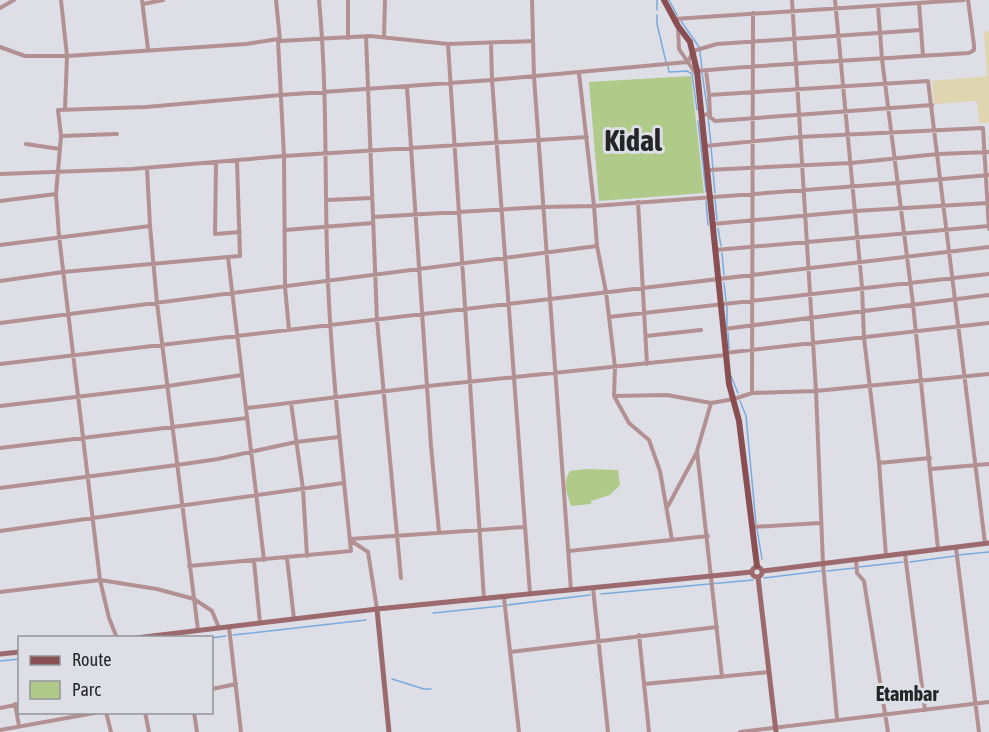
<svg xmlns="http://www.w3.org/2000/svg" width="989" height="732" viewBox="0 0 989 732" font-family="'Asap Condensed',sans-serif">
  <rect width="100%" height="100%" fill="#dedee6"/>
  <!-- green -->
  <path fill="#b0ca8a" d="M691,76L704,193L599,201L589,82Z
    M586,469L618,470L620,485L610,495L591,501V504L571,506C567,493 562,483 570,471Z"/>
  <!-- sand -->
  <path fill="#dfd5b1" d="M989,31V123H979L977,101L934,104L932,81L987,76L984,32Z"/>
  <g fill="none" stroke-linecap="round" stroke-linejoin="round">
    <!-- stream -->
    <path stroke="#78abdf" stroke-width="1.5" d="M669,0L677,15
      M657,10V0
      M657,15V24L666,62
      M681,21L699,47
      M700,51L702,69
      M668,67L669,72L687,71L692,74L697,110
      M702,73L708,113
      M708,117L711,144
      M698,121L706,192
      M711,147L713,169
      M713,172L715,193
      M715,199L717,220
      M706,201L708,225
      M718,228L721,246
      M722,253L724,275
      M724,283L726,301
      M727,306V326
      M728,332L729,349
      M731,376L738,393
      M740,401L746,416L756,524
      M757,529L762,559
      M958,555L989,552
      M910,562L955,556
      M859,567L903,562
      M827,571L855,568
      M764,578L821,571
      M601,594L753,580
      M507,605L590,595
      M433,613L502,606
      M233,635L366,620
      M210,638L226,636
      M0,661L20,659
      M392,679L424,689H431"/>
    <!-- street -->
    <path stroke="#b39192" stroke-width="4" d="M61,0L67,56L65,109
      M142,0L148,49
      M276,0L280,40
      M532,0L534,77L571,590
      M792,0L816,391L823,564L837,719
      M835,0L862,287L864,338L879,463L886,556
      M919,3L923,56
      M143,4L163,0
      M878,6L882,59L913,304L938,549
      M0,8L14,0
      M674,19L964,0
      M678,27L679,49L696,74
      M366,36L377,320L401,578
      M384,37L385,0
      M348,38V0
      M278,40L284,156L285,287L289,330
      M448,44L484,599
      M491,44L492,80L530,594
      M0,47L25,56H67L246,44L278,39L280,41L370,36L448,44L533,41
      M706,70L709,95L928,81L985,543
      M697,71C787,63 878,59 969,53L974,50V45L968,0
      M579,73L594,206L597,246L606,292L615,367L614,396L667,395L711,403L734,399L752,393L816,391L989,374
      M407,87L431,446L439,532
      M709,95L710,114
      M702,115L710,114V117L715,121L932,105
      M61,136L117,134
      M26,144L60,149
      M705,146L799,137L983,128L989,229
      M237,161L240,256L228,257L264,560
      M216,163L215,234L240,232
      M147,168L150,226L157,303L198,630
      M707,170L851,163L938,154L989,152
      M0,174L132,169L284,156L587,137
      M327,200L372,198
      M0,201L56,194
      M638,202L647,364
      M373,217L544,207L594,206L898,183L989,175
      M713,224L855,211L988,203
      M285,230L373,223
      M0,245L150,226
      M715,250L989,226
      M0,281L63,272L228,257
      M609,317L989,274
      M0,323L597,246
      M724,329L989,295
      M646,336L701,330
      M725,353L989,323
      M0,364L989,247
      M752,393L753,13
      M614,396L629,423L649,440L660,471L672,540
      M291,403L303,489L307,556
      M711,403L697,451L722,677
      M0,406L168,386L242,375
      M247,408L428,386L726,355
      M0,448L247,418
      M879,463L930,458
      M931,469L989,464
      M0,488L177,465L218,459L296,442L339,437
      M668,506L697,452
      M752,527L820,523
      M0,531L343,483
      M350,539L524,527
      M350,540L368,552L377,609
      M956,548L979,732
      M569,551L708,536
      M905,554L925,710
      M287,558L294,619
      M856,560L857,573L864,581L888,732
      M254,561L260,623
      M189,566L351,551C342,462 332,373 328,283C324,188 328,94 319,0
      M593,588L608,732
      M0,592L100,580L157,589L194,599L212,611L219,628
      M504,598L519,732
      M229,627L241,732
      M639,635L649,732
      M117,638L109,618L100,580L59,236L56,194L61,136L58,110L146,107L281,95L492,80L688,62L693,51L717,44L921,30
      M510,652L717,627
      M644,684L769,672
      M212,689L236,684
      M15,704L19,726
      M0,708L20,704
      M106,712L111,732
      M145,712L149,732
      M194,712L197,732
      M0,730L100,712
      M740,732L989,702"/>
    <!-- secondary -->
    <path stroke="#9c6a6d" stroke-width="5" d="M752 572a5 5 0 1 1 10 0a5 5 0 1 1-10 0Z
      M763,571L989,543
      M758,577L776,732
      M377,609L389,732
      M136,638L377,609L752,572
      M0,654L20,652"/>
    <!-- primary -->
    <path stroke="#8a4f53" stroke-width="6" d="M664,0L678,26L690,42L697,71L729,384L739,421L757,566"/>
  </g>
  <g text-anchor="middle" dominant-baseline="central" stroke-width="6" stroke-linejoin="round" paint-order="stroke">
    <!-- neighbourhood labels -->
    <g font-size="20" font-weight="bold" fill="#242527" stroke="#dedee6">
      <text x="907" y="693">Etambar</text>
    </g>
    <!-- town labels -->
    <g font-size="30" font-weight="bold" fill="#242527" stroke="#dedee6">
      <text x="633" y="140">Kidal</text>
    </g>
  </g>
  <!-- legend -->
  <rect x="18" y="636" width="195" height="78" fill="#dedee6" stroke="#94949a" stroke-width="1.5"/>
  <rect x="30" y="656" width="30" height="9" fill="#8a4f53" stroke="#94949a" stroke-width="1.5"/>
  <text x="72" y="666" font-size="18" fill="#242527">Route</text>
  <rect x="30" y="681" width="30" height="18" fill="#b0ca8a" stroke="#94949a" stroke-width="1.5"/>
  <text x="72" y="696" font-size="18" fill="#242527">Parc</text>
</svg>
